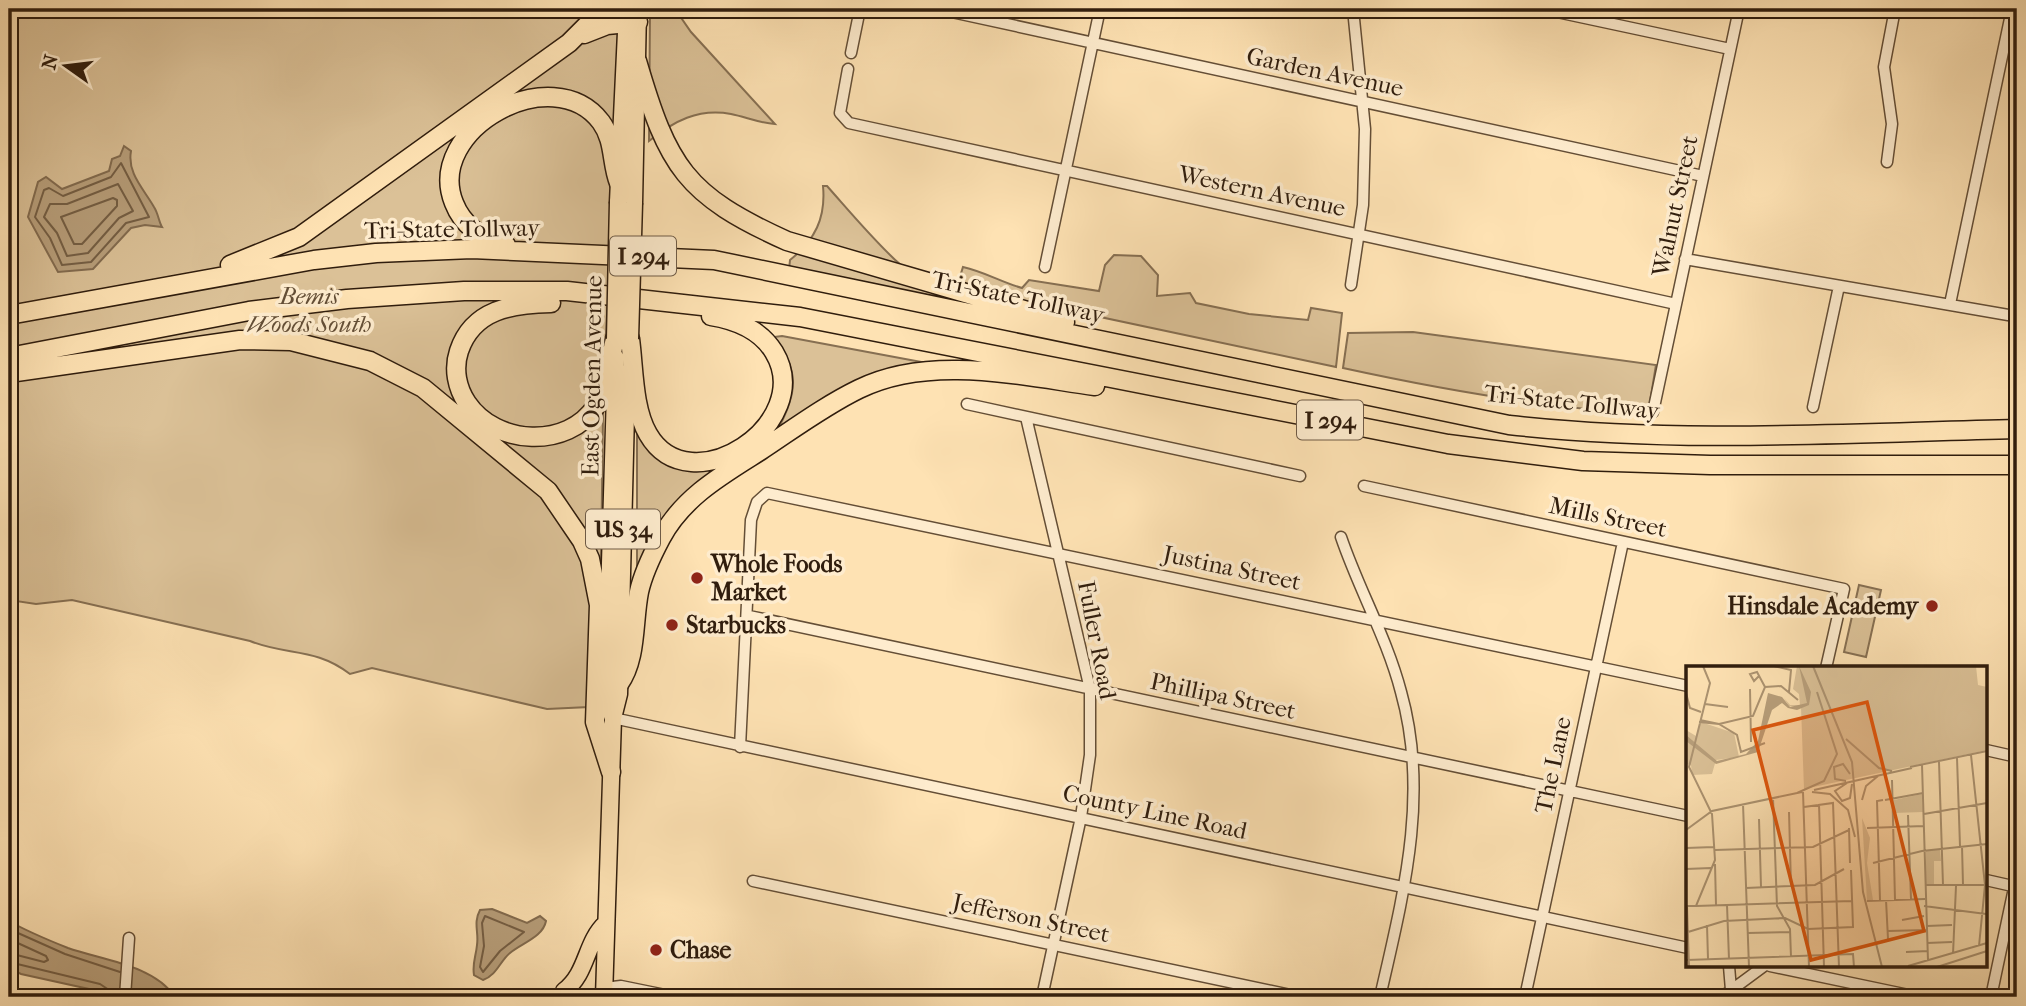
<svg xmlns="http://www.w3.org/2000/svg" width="2026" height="1006" viewBox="0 0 2026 1006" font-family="'IM FELL French Canon',serif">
  <rect width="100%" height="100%" fill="#fee2b3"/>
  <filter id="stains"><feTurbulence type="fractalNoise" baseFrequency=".00286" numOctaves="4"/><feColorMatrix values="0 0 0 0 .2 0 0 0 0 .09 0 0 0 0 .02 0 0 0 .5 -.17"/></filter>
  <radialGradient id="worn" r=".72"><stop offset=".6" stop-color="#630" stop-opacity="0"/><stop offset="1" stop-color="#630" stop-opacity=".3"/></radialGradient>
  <!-- green -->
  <path fill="#dbc197" stroke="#866f52" stroke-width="2" d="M9,9H619L603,415L601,568L589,707L547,709L372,668L350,674C315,647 287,656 250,641L72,600L36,604L9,600Z
    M650,9H675L691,32L775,124C759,123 746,117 731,114C698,108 674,121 649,141Z
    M823,186H827C867,231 904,278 958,305L789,270L790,260C815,240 826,218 823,186Z
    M1114,255L1141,256L1158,275L1157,296L1190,293L1196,303L1249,314L1308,320L1311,308L1342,313L1336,367L973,290L958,283L963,267C985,272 1001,282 1022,288L1029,280L1099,291L1105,265Z
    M1413,332L1656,365L1648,414C1545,408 1444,390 1343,368L1348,333Z
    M782,336L932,364L839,394L779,427C798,391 799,370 774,337Z
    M637,434C655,462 676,472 709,469L712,473L637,575Z
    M1859,585L1881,590L1866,657L1844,652Z"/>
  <!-- water -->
  <path fill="#b89f7b" stroke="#826b4f" stroke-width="2" d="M124,146L131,151C127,173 143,188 154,207C158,213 159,222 162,227L145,225L131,228L93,269L58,272L28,217L38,182L46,177L62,189L109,171L112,159L120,156Z
    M492,909L527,923L540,916L546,921C543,937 522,943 510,953C500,961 497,975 483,980L474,975C472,964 476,956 477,945C479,932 473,923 480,910Z
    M9,921C28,932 48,940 68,948C102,960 154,965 175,997H107L98,991L21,974L9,968Z"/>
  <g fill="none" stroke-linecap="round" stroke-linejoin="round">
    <!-- shore -->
    <path stroke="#745e44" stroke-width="2" d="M121,163L149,217L126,223L91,262L62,265L50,238L35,217L44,190L49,188L63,196L111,177Z
      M118,184L133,211L119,218L88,253L67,256L57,233L44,217L50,204H67Z
      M113,198L117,200V206L82,244H74L61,217Z
      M485,916L524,932L500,951L483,972L480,967L484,946L482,923Z
      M9,929L65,954L120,972
      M9,939L46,956L48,960L44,962L9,953
      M9,962L100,984L109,990L110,997"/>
    <defs>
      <path id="street" d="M938,9L1703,176
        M1543,9L1730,49
        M851,53L860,9
        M848,69L840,113L849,123L1676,304
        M1887,162L1892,124L1884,67L1895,9
        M1685,259L2014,316
        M1045,267L1100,9
        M1351,285L1363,205L1365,129L1353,9
        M1950,304L2012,9
        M967,404L1300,476
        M1813,407L1839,286
        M1653,412L1739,9
        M1026,417L1090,689V755L1081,817L1042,997
        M1364,486L1844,589L1826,668
        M1341,537C1359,590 1387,638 1401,692C1430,795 1403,896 1380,997
        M749,616L1688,816
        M613,718L1688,948
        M740,747L751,520L757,502L767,493L1688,686
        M1986,750L2017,757
        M1986,880L2017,887
        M753,881L1300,997
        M1729,966L1731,990
        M1770,966L1918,997
        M604,988L621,986L675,997
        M125,997L129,938
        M1525,997L1623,542
        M1722,997L1764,966
        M1991,997L2017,874"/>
      <path id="primary" d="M618,202L627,11
        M634,203L638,9
        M613,718L606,700L616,358
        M564,991C588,973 585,942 606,923
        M604,997L613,718L619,694L627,373"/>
      <path id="highway" d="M584,34L607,25L638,22
        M637,61C668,167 685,195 787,241L1065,322
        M506,245C483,239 463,226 454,203C424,129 553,58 601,122C615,141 611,163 619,183
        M230,265L299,237L569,43L603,9
        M551,303C512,304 473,309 459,351C453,369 457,388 467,403C496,446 568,449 596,406C609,385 609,362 615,339
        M9,315L314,260L376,253L472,249L714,260L1509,425C1678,444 1847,433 2017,429
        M630,339C634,369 633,408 648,434C690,507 817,423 774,352C760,329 736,320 711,316
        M9,357L249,311L347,299L464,291H567L800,317L1448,444L1583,461L1710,465H2017
        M9,373L240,340L291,341L370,361L423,388L548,491L582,541L590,559L599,605L595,722L611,772
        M619,684C637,659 633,622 639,592C643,573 652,555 661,538C683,497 722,475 760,451C792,430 824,406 859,389C930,354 1021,376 1095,386"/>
    </defs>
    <!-- street casing -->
    <use href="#street" stroke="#644e36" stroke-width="13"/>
    <!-- primary casing -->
    <use href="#primary" stroke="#301d0d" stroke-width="19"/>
    <!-- highway casing -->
    <use href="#highway" stroke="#301d0d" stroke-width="21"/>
    <!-- street -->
    <use href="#street" stroke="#feecce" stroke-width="10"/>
    <!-- primary -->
    <use href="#primary" stroke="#fee2b3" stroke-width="16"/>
    <!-- highway -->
    <use href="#highway" stroke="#fee2b3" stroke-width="18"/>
    <defs>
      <path id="primary-bridge" d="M615,339L618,202
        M630,339L634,203"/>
    </defs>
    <!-- primary-bridge casing -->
    <use href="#primary-bridge" stroke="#301d0d" stroke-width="19" stroke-linecap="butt"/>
    <!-- primary-bridge -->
    <use href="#primary-bridge" stroke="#fee2b3" stroke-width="16"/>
  </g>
  <!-- markers -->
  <g fill="#8f2418" stroke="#feecce" stroke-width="2.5">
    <circle cx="697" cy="578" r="7"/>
    <circle cx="1932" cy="606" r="7"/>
    <circle cx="672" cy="625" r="7"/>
    <circle cx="656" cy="950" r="7"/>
  </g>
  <g text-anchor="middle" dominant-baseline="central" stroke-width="7" stroke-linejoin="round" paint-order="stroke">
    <!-- shield labels -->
    <g fill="#feecce" stroke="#6e5b47" stroke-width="2">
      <rect x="610" y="236.5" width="66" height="39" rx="5"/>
      <rect x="1297" y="400.5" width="66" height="39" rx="5"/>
      <rect x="586" y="509.5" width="74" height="39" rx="5"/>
    </g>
    <g font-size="23" font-weight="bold" fill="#301d0d">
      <text x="643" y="256">I 294</text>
      <text x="1330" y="420">I 294</text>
      <text x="623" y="529">US 34</text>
    </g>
    <!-- street labels -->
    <g font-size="24" fill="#301d0d" stroke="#feecce">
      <text transform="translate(1325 72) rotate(12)">Garden Avenue</text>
      <text transform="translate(1262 191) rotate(12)">Western Avenue</text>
      <text transform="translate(1675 206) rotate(-78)">Walnut Street</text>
      <text transform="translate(452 229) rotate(-1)">Tri-State Tollway</text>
      <text transform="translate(1018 297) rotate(12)">Tri-State Tollway</text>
      <text transform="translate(592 376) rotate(-89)">East Ogden Avenue</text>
      <text transform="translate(1572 402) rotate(6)">Tri-State Tollway</text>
      <text transform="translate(1608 517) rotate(12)">Mills Street</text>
      <text transform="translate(1232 568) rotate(12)">Justina Street</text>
      <text transform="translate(1097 640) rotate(79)">Fuller Road</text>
      <text transform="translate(1223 696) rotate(12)">Phillipa Street</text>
      <text transform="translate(1553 765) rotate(-78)">The Lane</text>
      <text transform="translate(1155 812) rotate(12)">County Line Road</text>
      <text transform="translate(1031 918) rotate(12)">Jefferson Street</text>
    </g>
    <!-- park labels -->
    <g font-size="24" font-style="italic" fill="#634e36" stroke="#feecce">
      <text x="309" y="296">Bemis<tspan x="309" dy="28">Woods South</tspan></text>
    </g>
    <!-- poi labels -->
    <g font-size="24" font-weight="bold" fill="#301d0d" stroke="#feecce" text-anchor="start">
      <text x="711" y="564">Whole Foods<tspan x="711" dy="28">Market</tspan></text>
      <text x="1918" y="606" text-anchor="end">Hinsdale Academy</text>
      <text x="686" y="625">Starbucks</text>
      <text x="670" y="950">Chase</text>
    </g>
  </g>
  <!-- overview -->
  <g transform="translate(1686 666)">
    <rect width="301" height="301" fill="#fee2b3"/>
    <path d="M111,0H290L292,19L301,21V84L118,123L115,41L103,40L98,32L104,39H114L113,28L107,23ZM15,56L48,67L53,91L30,94L26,108L6,109L5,99L0,98V64L10,70ZM236,128L237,146L207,147L208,134ZM176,152L184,172L181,197L187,234H181ZM254,183L255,195H248V219L240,218V185Z" fill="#dbc197"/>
    <path d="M113,0L125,26L123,39L111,44L102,42L96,37L86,44L72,86L30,98L0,75V69L31,95L60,88L72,75L82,27L96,31L104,41L121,37Z" fill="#b89f7b"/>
    <path fill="none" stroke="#ac9371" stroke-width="2" d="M88,0L105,4L103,26M127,0L166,96L177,226L196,301M73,10L68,15L64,8L71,6L79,21M64,23L65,76M0,27L4,42L15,46M19,38L42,41M13,56L33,58L14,54M33,58L67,50L79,21L95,20L112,34M33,58L51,69L55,86L79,77M160,73L193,102L206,105M285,89L299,219L293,280M271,92L274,180M253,96L257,219M236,99L242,295M224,101L301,85M206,114L209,234M160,115L149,113L148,101L157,98L164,108M161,117L149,125L156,135L164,132L166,118M128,124L226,102M117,126L123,301M126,126L144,128L162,144L169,171M111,127L138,115L151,88L131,26M87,132L91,240L104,263L105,291M176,134L180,120L192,110M199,134L237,127M57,138L63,301M133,138L138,301M118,141L147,137L153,301M103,146L105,220M238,148L301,137M222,149L225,233M73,153L75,221M163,162L164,197M181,162L238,160M0,164L26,145L116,126M276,180L277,219M0,182L28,181M29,184L127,181L163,164M187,197L236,185L301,178M29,198L30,239M0,203L25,202M240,219H300M60,222L129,219L158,203M194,234L191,135L197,134M200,234L202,273M181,235L239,233M41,239L43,293M10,240L166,235M238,240L300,248M216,254L238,250M21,259L22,293M241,260L266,259M202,265L241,264M2,266L38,255L99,252L122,263L167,261L165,204M62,267L104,266M241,277L266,276M220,286L242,285M267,288L270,220M1,294L167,288L168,301M222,300L301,277M3,301L1,240H10L29,194L26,148L3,101L24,17L17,0M251,301L301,285"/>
    <path fill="#df560c" fill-opacity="0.15" stroke="#df560c" stroke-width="3.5" d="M181,36L238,265L125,294L67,64Z"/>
    <rect width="301" height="301" fill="none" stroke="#301d0d" stroke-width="3.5"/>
  </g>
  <!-- margin -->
  <rect width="2026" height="1006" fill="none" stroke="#fee2b3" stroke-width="35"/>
  <rect x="10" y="10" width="2005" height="985" fill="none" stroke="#301d0d" stroke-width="3.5"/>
  <rect x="18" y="18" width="1991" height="971" fill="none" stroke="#301d0d" stroke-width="2"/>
  <!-- north arrow -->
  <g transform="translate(66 66) rotate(284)" stroke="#feecce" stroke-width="5" paint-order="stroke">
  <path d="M0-5L12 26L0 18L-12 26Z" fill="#301d0d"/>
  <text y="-10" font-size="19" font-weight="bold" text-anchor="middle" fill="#301d0d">N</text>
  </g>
  <rect width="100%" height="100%" filter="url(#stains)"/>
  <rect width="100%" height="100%" fill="url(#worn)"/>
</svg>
